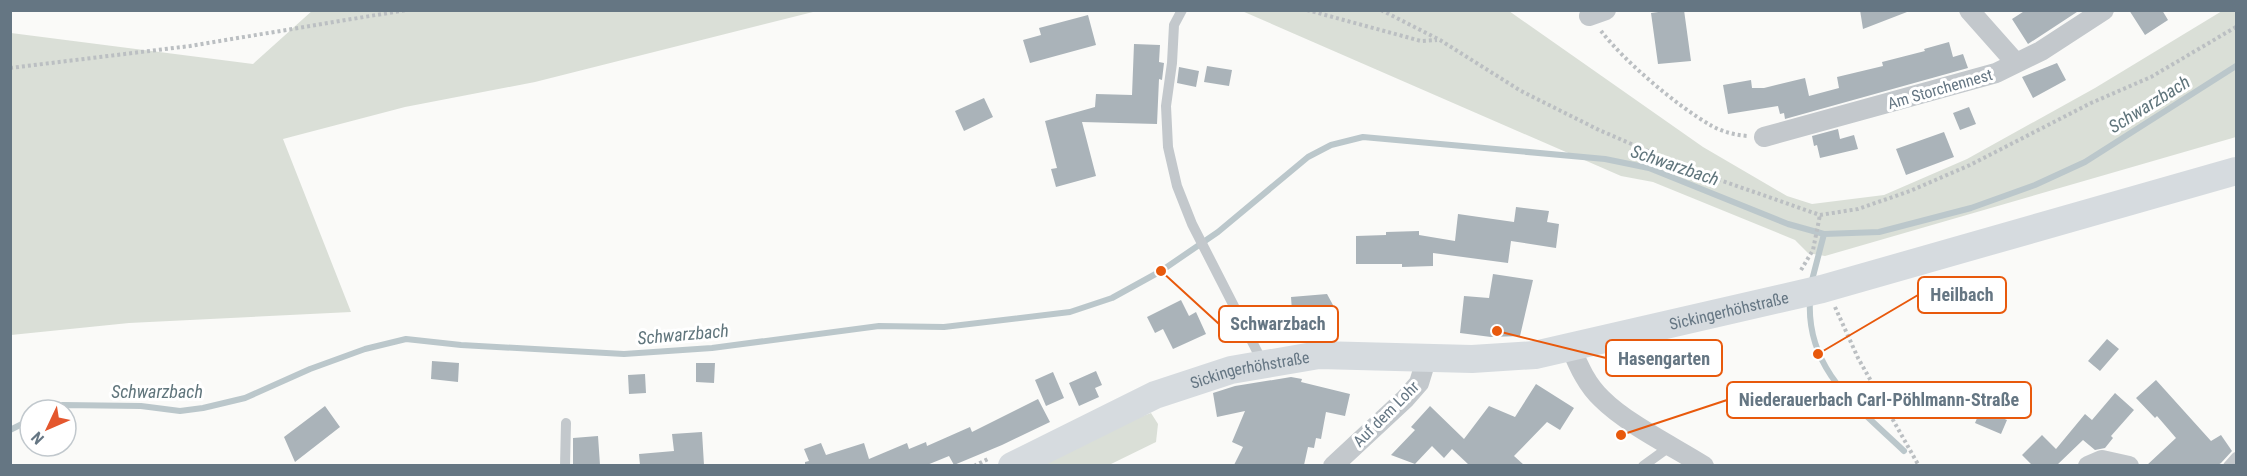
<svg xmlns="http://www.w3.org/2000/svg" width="2247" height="476" viewBox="0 0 2247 476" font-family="'Roboto Condensed',sans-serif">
  <rect width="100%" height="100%" fill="#fafaf8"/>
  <!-- green -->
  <path fill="#dadfd7" d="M313,10H817V11L535,82L405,107L283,139L351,312L129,323L11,335V33L253,64Z
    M1242,11H1509L1703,147L1787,196L1812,204L1884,195L1967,159L2095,88L2222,11H2236V137L1825,256L1808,253L1795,240L1653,182L1621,176Z
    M1151,413L1158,424L1156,442L1109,465L1040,466L1129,421Z"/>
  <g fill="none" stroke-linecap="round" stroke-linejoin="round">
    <!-- stream -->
    <path stroke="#bbc7cb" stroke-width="6" d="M1811,284L1824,234
      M1810,300C1806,371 1858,407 1904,451
      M46,410L63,405L141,406L180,411L203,408L245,398L310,369L365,349L406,339L461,345L624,354L712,348L879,326L944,327L1070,312L1112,298L1161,271L1218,232L1308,157L1331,145L1363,137L1605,159L1649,168L1788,224L1824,234L1879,232L1971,208L2035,185L2085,162L2236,66
      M10,430L30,420"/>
  </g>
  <!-- building -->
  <path fill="#aab3b9" d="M1673,10H1684L1691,61L1658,64L1651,13Z
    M1860,10H1907V12L1863,29Z
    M2026,10H2080L2028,44L2012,19Z
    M2129,10H2162L2168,20L2145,35Z
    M1088,15L1096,45L1030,63L1023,40L1041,35L1039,28Z
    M1949,42L1953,57L1963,54L1968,68L1785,119L1784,113L1780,114L1778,106L1728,114L1723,85L1751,80L1752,88H1764L1805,78L1809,96L1839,88L1837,77L1883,66L1882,62L1925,51L1924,49Z
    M1134,44L1160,45L1159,62L1164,63L1162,80L1159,79L1157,124L1082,122L1096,176L1056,187L1051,169L1057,168L1045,121L1095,107L1096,94L1132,95Z
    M2057,63L2066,80L2033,98L2022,77Z
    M1207,66L1232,70L1229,86L1204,82Z
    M1179,67L1199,71L1196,87L1177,83Z
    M984,98L993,117L964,131L955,111Z
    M1969,107L1976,124L1960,130L1953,113Z
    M1838,129L1840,139L1854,135L1858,149L1820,158L1817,145L1814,146L1812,136Z
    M1944,132L1954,157L1906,175L1896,149Z
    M1516,207L1549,211L1547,222L1559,224L1556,248L1511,241L1508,263L1433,253V266L1402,267V264H1356V236L1386,235V232L1419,231V235L1455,241L1458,214L1514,222Z
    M1493,274L1533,280L1520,336L1491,337L1460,333L1464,296L1489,298Z
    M1327,294L1339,316L1321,317V325L1257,330L1292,311L1291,297Z
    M1181,300L1189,316L1196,312L1206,334L1173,349L1163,329L1155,333L1147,317Z
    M2107,339L2119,349L2100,371L2088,361Z
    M432,361L459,363L458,382L431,379Z
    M696,363H715L714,383L696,382Z
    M1096,371L1102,385L1095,388L1099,397L1079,406L1069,383Z
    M1053,372L1064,398L1046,406L1035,380Z
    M645,374L646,393L629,394L628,375Z
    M1291,377L1302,379L1301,382L1350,394L1345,416L1326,412L1321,439L1316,438L1314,448L1308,447L1304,465H1234L1243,447L1232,442L1245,411L1217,417L1213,393L1235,386Z
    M2156,380L2211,441L2221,435L2232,451L2221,463L2218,465H2147L2176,438L2157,416L2155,418L2136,398Z
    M1536,384L1574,408L1560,430L1547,422L1514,456L1524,465H1469L1452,449L1444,458L1432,446L1415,464L1391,455L1415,430L1411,427L1430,406L1464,439L1489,406L1515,417Z
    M2115,393L2134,410L2111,436L2113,438L2105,448L2095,450L2083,440L2057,465H2032L2022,455L2042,435L2056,449L2085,414L2092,420Z
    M1038,399L1050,422L1002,445L954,465L949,456L927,465H805V462L809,461L804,449L821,443L826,455L864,443L869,459L907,443L909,449L926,442L927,446L970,427L972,432Z
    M325,406L340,427L295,462L284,437Z
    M1981,409L2007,420L2001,434L1975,423Z
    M702,432L704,465H640L639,454L674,451L672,434Z
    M598,436L600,465H573V438Z"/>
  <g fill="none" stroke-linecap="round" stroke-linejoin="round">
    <!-- path -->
    <path stroke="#bbbfc2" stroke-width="4" stroke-dasharray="3 3" stroke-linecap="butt" d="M1307,10L1421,41L1437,40
      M1381,10L1440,40L1521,91L1599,130L1694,171L1820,215L1858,209L1910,191L1970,165L2091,103L2151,77L2236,27
      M1601,31C1626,63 1677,106 1712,126C1723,132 1735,135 1748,136
      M10,68L190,46L406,10
      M1801,270L1813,250L1820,215
      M1835,307L1858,358L1919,466
      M974,466L990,458"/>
    <!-- lane -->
    <path stroke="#c3c8cc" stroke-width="10" d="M1182,10L1174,25L1172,63L1166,106L1168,147L1177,186L1192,224L1263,363
      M565,466L566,423
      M1643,466L1672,445
      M2228,466L2236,457"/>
    <!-- street -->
    <path stroke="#c3c8cc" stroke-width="20" d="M1969,10L2016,63
      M1589,16L1606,10
      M1764,137L1996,73L2041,51L2104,10
      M1571,348C1579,367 1587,385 1602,399C1627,424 1674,447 1704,466
      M1333,466L1405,399L1419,383L1427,357
      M2088,466L2102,460L2129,466"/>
    <!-- secondary -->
    <path stroke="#d6dbdf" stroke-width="28" id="s1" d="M1012,466L1155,395L1231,370L1319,355L1472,359L1535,355L1822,289L2236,171"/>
  </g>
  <g text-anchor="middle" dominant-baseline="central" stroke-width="6" stroke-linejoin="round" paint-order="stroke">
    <!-- street labels -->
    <g font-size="16" fill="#657683" stroke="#fff">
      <text transform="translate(1940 89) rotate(-16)">Am Storchennest</text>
      <text stroke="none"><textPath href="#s1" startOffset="744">Sickingerhöhstraße</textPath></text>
      <text stroke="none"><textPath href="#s1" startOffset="258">Sickingerhöhstraße</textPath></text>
      <text transform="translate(1386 414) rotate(-45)">Auf dem Lohr</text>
    </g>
    <!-- water labels -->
    <g font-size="18" font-style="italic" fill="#60757c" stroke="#fff">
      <text transform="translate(2149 104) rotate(-32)">Schwarzbach</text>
      <text transform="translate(1675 165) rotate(19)">Schwarzbach</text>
      <text transform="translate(683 334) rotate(-5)">Schwarzbach</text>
      <text x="157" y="391">Schwarzbach</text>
    </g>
  </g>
  <!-- callouts -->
  <path fill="none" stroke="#e8590c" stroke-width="2" d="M1818 354L1918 295M1161 271L1219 324M1497 331L1606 358M1621 435L1727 400"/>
  <g fill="#e8590c" stroke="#fff" stroke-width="2">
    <circle cx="1818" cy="354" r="6"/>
    <circle cx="1161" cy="271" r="6"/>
    <circle cx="1497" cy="331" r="6"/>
    <circle cx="1621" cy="435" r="6"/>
  </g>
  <g fill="#fff" stroke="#e8590c" stroke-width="2">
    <rect x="1918" y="277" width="88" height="36" rx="6"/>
    <rect x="1219" y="306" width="119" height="36" rx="6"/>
    <rect x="1606" y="340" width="116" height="36" rx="6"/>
    <rect x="1727" y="382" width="304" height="36" rx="6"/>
  </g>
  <g font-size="18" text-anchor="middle" font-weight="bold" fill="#657683">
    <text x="1962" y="301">Heilbach</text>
    <text x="1278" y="330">Schwarzbach</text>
    <text x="1664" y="365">Hasengarten</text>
    <text x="1879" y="406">Niederauerbach Carl-Pöhlmann-Straße</text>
  </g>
  <!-- border -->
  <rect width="2247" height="476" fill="none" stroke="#657683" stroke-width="24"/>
  <!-- north arrow -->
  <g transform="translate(48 428) rotate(226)"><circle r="28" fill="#ffffff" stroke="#c1c8cd" stroke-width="1.5"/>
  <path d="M0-4.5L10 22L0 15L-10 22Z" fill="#e4572e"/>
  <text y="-9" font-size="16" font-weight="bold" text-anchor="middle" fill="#657683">N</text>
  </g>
</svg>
